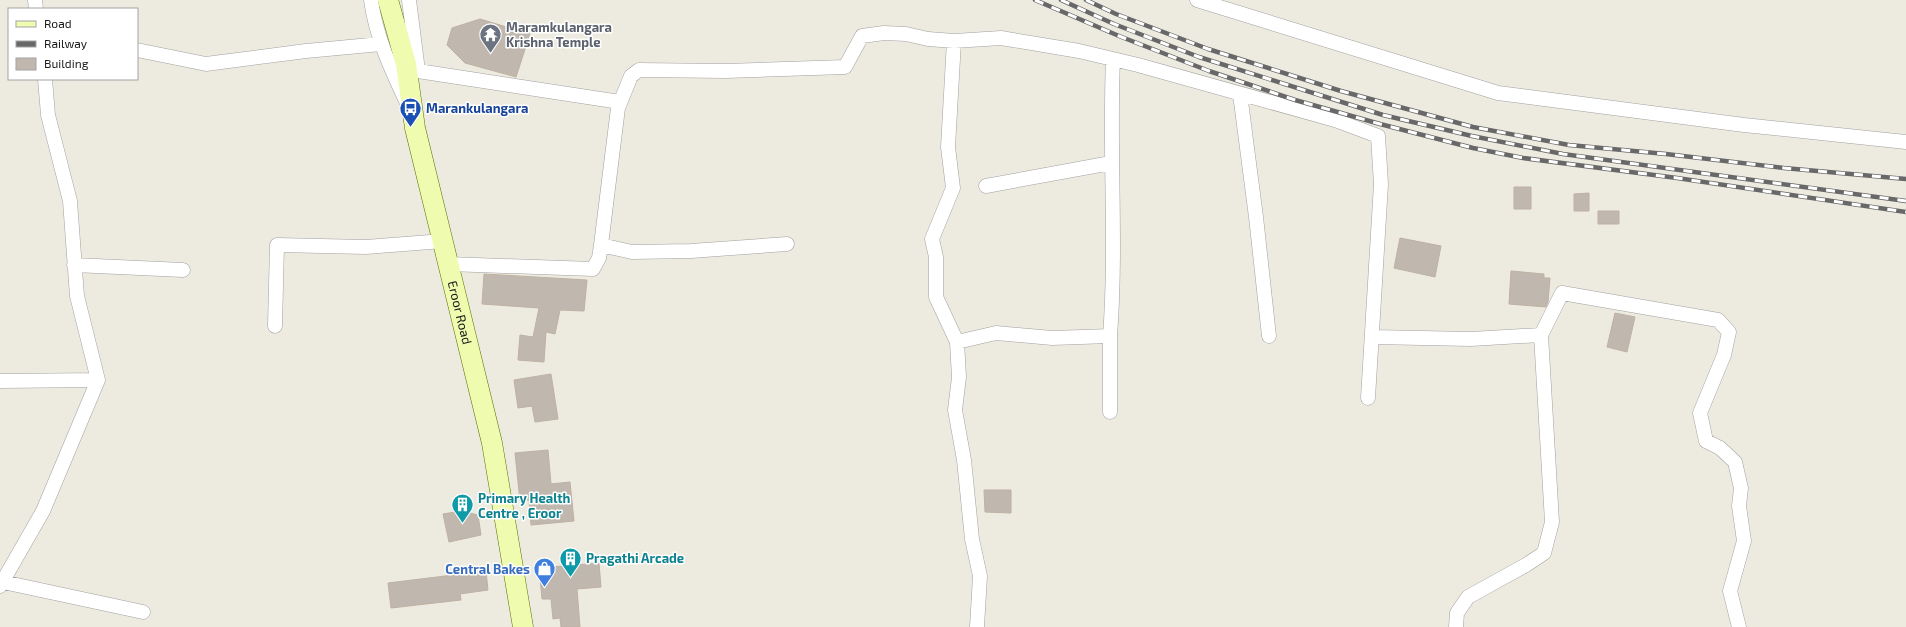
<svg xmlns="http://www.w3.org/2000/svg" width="1906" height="627" viewBox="0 0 1906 627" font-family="'Exo 2',sans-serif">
  <rect width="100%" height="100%" fill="#edeadf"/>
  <!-- building -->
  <path fill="#c0b8af" stroke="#beb1a1" d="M480,19L530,34L516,77L465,63L447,45L452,28Z
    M1514,187H1531V209H1514Z
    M1589,193V211H1574V194Z
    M1598,211H1619V224H1598Z
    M1400,238L1441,246L1435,277L1394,268Z
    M1511,271L1544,274V278H1550L1548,302L1546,307L1509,304Z
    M484,274L587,280L584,311L560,310L555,334L546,332L544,362L518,360L520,335L533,337L539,308L482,304Z
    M1615,313L1635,317L1627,352L1607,347Z
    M551,374L558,419L535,422L532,406L518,408L514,380Z
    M548,450L551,484L570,482L574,521L531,525L529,500L520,501L515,453Z
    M984,490H1011V513L985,512Z
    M461,511L478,515L481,535L449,542L443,514Z
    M599,563L601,587L577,589L580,627H561L560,618L553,619L551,599H542L539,568Z
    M486,571L488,590L460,594L461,600L391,608L388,583Z"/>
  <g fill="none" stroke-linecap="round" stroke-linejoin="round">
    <defs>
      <path id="minor" d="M35,0L36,9
        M371,0C376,37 391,69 407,103
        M409,0L418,71L620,102
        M1197,0L1498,93L1744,125L1906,142
        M954,41L948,147L953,188L932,239L936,257V297L957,342L959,377L955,410L964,460L972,539L980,576L977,627
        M137,50L206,64L306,51L381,44
        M45,79L48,115L70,201L77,296L98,380
        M1240,94L1256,217L1269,336
        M986,186L1111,163
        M601,245L632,252L691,251L787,244
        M448,264L593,269L599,258L601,245L618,108L631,76L639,70L725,71L845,67L862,36L884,33L906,34L928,39L954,41L1001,38L1079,51L1138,65L1335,120L1378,136L1381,184L1368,398
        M74,265L183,270
        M275,326L277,245L366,247L443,241
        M1110,336V412
        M1372,337L1471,339L1541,335
        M957,342L996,333L1052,338L1110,336C1117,244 1109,151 1113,59
        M0,381L98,380L43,511L0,586
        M3,582L143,612
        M1456,627L1457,613L1468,597L1526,565L1544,553L1552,522L1541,335L1562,293L1718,320L1729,332L1724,355L1700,413L1706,441L1720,448L1735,462L1741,488L1739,506L1744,541L1730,591L1739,627"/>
      <g id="secondary">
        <path id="s1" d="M388,0L406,64L415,128L492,443L523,627"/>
      </g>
    </defs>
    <!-- minor casing -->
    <use href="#minor" stroke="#a1a1a1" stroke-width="15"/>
    <!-- secondary casing -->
    <use href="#secondary" stroke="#597102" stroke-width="21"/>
    <!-- minor -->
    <use href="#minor" stroke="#fff" stroke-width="14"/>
    <!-- secondary -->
    <use href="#secondary" stroke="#effbaf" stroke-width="20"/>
    <defs>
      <path id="rail" d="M1035,0L1119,36L1209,71L1295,100L1380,124L1473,148L1523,158L1677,178L1906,212
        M1061,0L1114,24L1199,57L1383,115L1472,136L1563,154L1906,201
        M1086,0L1116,14L1208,49L1341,91L1473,127L1569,145L1666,154L1784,168L1906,179"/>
    </defs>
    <!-- rail casing -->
    <use href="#rail" stroke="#686868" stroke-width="4.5"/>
    <!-- rail -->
    <use href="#rail" stroke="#fff" stroke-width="3" stroke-dasharray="9" stroke-linecap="butt"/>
  </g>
  <!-- icons -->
  <defs>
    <symbol id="temple-pin" viewBox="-11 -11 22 30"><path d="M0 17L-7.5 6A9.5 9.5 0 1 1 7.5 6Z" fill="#6b7280" stroke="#fff"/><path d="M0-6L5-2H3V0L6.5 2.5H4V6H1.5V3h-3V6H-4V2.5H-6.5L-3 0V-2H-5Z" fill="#fff"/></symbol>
    <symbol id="bus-pin" viewBox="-11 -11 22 30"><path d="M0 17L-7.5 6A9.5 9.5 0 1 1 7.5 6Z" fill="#1a4fb4" stroke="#fff"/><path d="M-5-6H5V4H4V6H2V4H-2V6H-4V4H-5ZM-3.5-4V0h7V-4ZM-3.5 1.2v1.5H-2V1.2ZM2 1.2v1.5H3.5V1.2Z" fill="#fff"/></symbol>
    <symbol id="building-pin" viewBox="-11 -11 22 30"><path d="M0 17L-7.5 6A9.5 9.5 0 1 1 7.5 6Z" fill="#0f9aa8" stroke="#fff"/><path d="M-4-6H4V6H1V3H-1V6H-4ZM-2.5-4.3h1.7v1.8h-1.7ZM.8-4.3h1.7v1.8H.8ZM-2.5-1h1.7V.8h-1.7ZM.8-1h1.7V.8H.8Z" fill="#fff"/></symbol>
    <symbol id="shop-pin" viewBox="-11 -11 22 30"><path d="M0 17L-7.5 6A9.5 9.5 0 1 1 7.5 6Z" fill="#3f7fe0" stroke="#fff"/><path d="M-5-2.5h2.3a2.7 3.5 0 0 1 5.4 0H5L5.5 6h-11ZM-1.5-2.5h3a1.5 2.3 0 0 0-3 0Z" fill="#fff"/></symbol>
  </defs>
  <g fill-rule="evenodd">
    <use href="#temple-pin" x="478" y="22" width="25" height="34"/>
    <use href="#bus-pin" x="398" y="96" width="25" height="34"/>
    <use href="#building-pin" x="450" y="492" width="25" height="34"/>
    <use href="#building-pin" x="558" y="546" width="25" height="34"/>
    <use href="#shop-pin" x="532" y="556" width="25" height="34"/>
  </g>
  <g text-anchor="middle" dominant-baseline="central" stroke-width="3" stroke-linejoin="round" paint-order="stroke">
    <!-- worship labels -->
    <g font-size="13" font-weight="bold" fill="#5b616d" stroke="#fff" text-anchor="start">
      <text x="506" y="27">Maramkulangara<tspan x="506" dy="15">Krishna Temple</tspan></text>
    </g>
    <!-- transit labels -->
    <g font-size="13" font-weight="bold" fill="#164399" stroke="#fff" text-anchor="start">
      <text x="426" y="108">Marankulangara</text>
    </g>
    <!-- street labels -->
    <g font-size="13" fill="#1a1a1a" stroke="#fff">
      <text stroke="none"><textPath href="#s1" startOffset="321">Eroor Road</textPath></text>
    </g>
    <!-- culture labels -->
    <g font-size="13" font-weight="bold" fill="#0d838f" stroke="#fff" text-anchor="start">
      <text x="478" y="498">Primary Health<tspan x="478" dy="15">Centre , Eroor</tspan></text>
      <text x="586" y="558">Pragathi Arcade</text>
    </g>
    <!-- shop labels -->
    <g font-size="13" font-weight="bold" fill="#366cbe" stroke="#fff" text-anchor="end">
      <text x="530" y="569">Central Bakes</text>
    </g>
  </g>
  <!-- legend -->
  <rect x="8" y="8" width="130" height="72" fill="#ffffff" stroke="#a3a3a3"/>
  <rect x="16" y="21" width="20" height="6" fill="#effbaf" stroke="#a3a3a3"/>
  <text x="44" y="28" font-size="12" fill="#1a1a1a">Road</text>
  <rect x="16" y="41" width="20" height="6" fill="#686868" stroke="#a3a3a3"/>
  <text x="44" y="48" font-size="12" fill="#1a1a1a">Railway</text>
  <rect x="16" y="58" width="20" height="12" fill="#c0b8af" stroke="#a3a3a3"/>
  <text x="44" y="68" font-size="12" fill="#1a1a1a">Building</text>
</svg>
